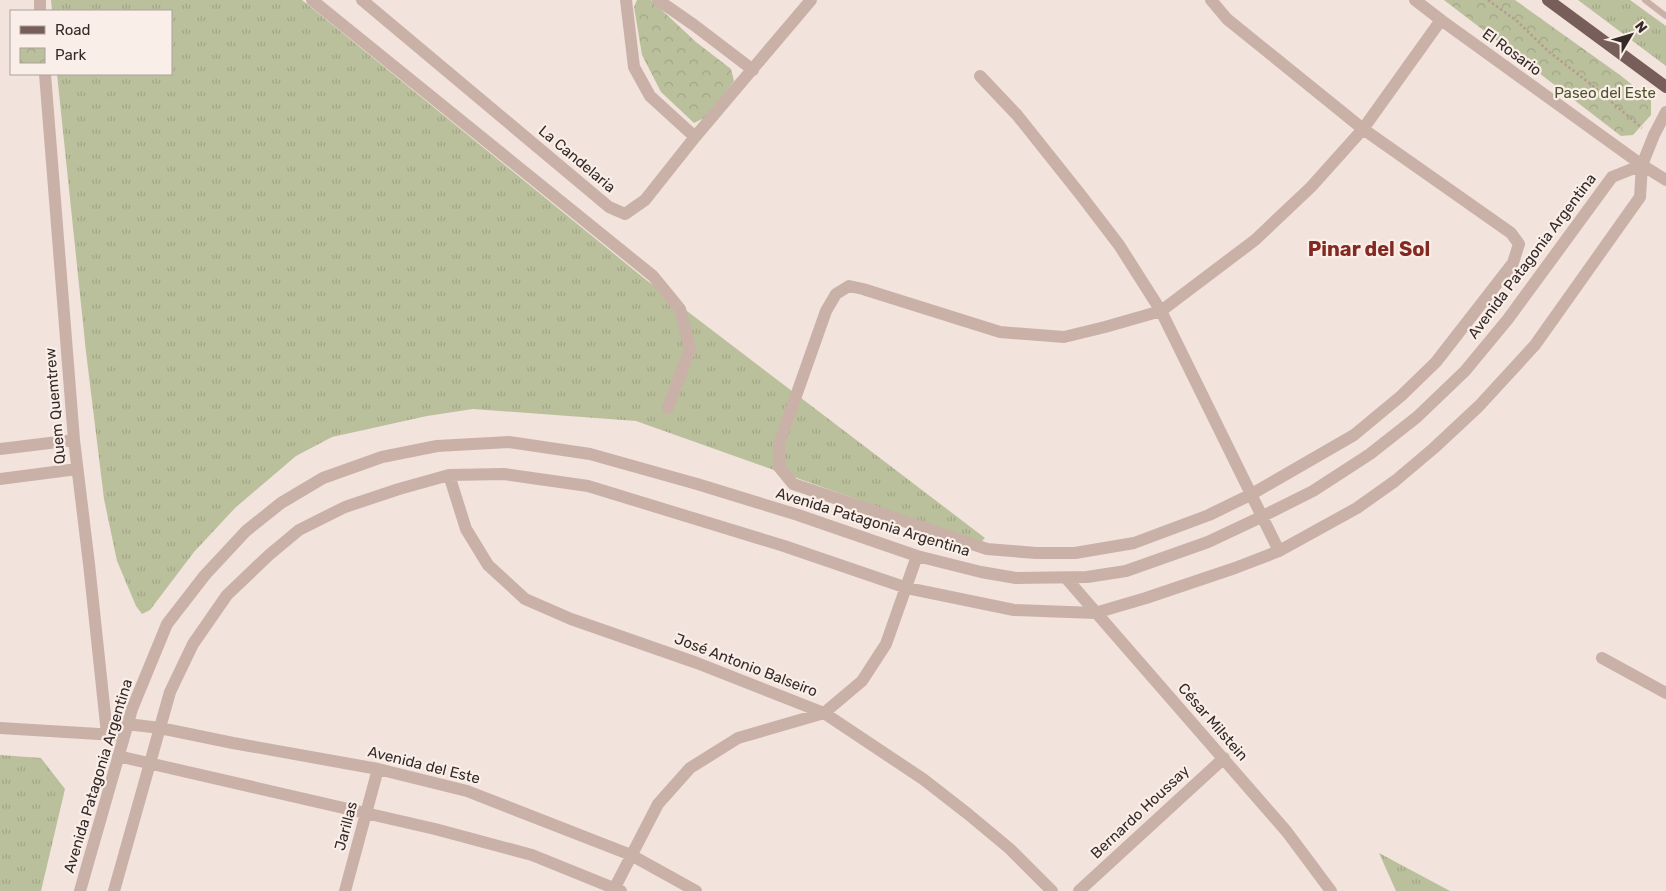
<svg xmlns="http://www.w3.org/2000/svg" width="1666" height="891" viewBox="0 0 1666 891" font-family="Rubik,sans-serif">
  <defs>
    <pattern id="grass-tufts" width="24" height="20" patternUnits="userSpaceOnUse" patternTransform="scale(1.25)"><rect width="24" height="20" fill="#bbc09c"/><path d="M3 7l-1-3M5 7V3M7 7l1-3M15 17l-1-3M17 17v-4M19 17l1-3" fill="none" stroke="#a1a586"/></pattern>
    <pattern id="park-crowns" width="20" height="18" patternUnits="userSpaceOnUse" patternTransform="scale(1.25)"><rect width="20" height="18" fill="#bbc09c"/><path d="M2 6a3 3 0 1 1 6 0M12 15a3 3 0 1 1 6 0" fill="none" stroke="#a1a586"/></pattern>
  </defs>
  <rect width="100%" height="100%" fill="#f2e3dc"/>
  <!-- grass -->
  <path fill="url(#grass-tufts)" d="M51,0H302L645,279L985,538L980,543L636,421L473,409L427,416L332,437L296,456L235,508L194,552L150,610L142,614L136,606L117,561L104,499L86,352L57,74H171V11H52Z
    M1578,0H1630L1666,26V66Z
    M0,755L41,758L65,789L41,891H0Z
    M1379,853L1450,891H1396Z"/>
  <!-- park -->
  <path fill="url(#park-crowns)" d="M637,0H651L696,42L731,69L734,81L708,116L694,123L661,92L642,55L634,7Z
    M1444,0H1515L1620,75L1651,100V115L1633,135L1621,136Z"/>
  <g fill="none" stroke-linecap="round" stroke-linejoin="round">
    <!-- path -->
    <path stroke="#b59b92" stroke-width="2.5" stroke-dasharray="2.5 2.5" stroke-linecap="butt" d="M1488,0L1517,21L1548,51L1593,86L1642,128"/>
    <!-- lane -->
    <path stroke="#cab1a8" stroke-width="6" d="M1645,0L1666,16"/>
    <!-- street -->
    <path stroke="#cab1a8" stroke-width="12" d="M40,0V11
      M312,0L653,276L680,309L690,349L668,408
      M362,0L609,207L625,214L645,200L695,137L811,0
      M626,0L634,67L650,96L695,137
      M658,0L694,25L753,70
      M1211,0L1227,19L1363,129L1511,233L1519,244L1513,263L1436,362L1401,396L1354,435L1250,495L1209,515L1134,543L1075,553H1036L987,549L793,484L779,467V444L826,311L836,294L849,286L863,289L1000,332L1064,337L1105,327L1161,311L1255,240L1311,187L1363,129L1441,20
      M1415,0L1441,20L1642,165L1666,180
      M45,74L74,440L89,564L107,734
      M980,76L1017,115L1080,194L1119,245L1161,311L1279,551
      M0,449L74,440
      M449,475L466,529L488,565L525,599L571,619L697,663L824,713L923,779L968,814L1010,849L1052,891
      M0,479L77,469
      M1066,578L1287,832L1331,891
      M1602,658L1666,693
      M127,724L160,728L233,743L378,769L467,791L631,855L696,891
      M0,728L115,735
      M118,756L435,829L532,855L621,891
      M80,891L132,709L167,624L205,575L246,531L281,503L323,478L382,457L437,446L509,442L590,454L697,484L798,515L917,556L981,572L1016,578L1087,577L1126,571L1208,542L1261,517L1313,491L1370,454L1417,417L1465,371L1508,319L1612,177L1642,165
      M114,891L170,692L193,644L227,595L269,555L299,530L345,507L399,489L449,475L504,474L588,486L784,546L907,588L1014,610L1095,613L1146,598L1235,568L1279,551L1357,508L1395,481L1434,448L1479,406L1535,345L1640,197L1642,165L1654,135L1666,112
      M345,891L378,769
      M613,891L658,804L690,768L738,738L824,713L862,681L886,644L917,556
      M1079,891L1224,758"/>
    <!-- primary -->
    <path stroke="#785e59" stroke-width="12" d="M1548,0L1666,87"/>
  </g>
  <g text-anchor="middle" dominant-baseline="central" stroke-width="4.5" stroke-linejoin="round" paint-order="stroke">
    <!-- street labels -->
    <g font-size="15" fill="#362a28" stroke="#f9eee8">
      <text transform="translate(1512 52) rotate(36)">El Rosario</text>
      <text transform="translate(577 159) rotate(40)">La Candelaria</text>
      <text transform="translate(1532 256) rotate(-53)">Avenida Patagonia Argentina</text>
      <text transform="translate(55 406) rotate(-95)">Quem Quemtrew</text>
      <text transform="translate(873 522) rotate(17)">Avenida Patagonia Argentina</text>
      <text transform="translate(746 665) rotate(21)">José Antonio Balseiro</text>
      <text transform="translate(1213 722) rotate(49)">César Milstein</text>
      <text transform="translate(424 765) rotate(14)">Avenida del Este</text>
      <text transform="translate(98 776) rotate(-73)">Avenida Patagonia Argentina</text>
      <text transform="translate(1140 812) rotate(-43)">Bernardo Houssay</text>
      <text transform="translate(346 826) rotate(-75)">Jarillas</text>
    </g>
    <!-- park labels -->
    <g font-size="15" fill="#4d542c" stroke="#f9eee8">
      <text x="1605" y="93">Paseo del Este</text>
    </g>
    <!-- district labels -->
    <g font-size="20" font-weight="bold" fill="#842822" stroke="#f9eee8">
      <text x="1369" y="249">Pinar del Sol</text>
    </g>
  </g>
  <!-- legend -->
  <rect x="10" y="10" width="162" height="65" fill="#f9eee8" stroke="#aba09b"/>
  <rect x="20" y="26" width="25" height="8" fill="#785e59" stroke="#aba09b"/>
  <text x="55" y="35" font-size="15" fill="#362a28">Road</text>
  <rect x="20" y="48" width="25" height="15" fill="url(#park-crowns)" stroke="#aba09b"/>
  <text x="55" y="60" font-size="15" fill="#362a28">Park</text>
  <!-- north arrow -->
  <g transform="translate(1631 35) rotate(52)" stroke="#f9eee8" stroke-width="4" paint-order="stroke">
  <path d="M0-4L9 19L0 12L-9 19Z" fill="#362a28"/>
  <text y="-8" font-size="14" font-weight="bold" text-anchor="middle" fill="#362a28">N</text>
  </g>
</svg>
